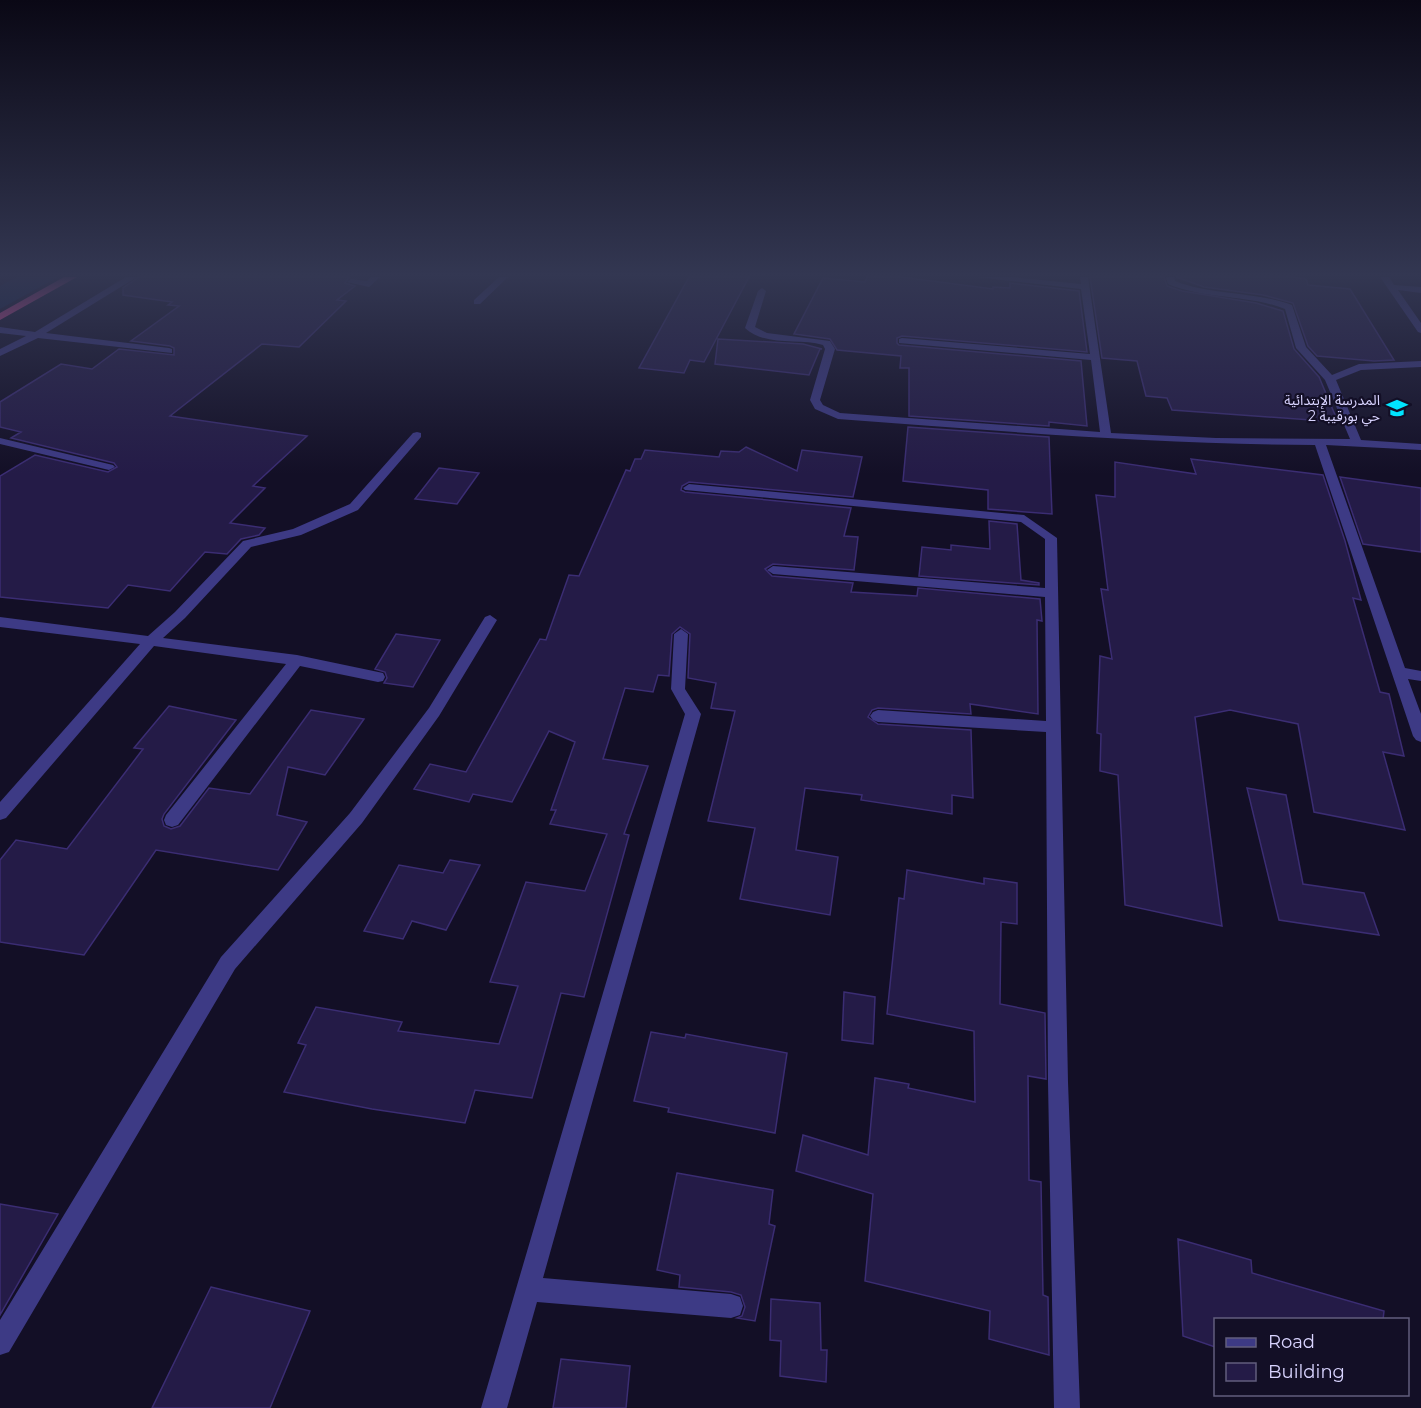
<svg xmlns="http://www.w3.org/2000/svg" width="1421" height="1408" viewBox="0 0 1421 1408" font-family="Montserrat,'Noto Sans Arabic',sans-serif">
  <rect width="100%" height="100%" fill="#130f26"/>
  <!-- water -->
  <path fill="#0c2248" d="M17,277H58L0,309V286Z"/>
  <!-- building -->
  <path fill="#241b47" stroke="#3b2d73" stroke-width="1.5" d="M139,277H349L345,283L355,286L337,300L346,301L299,347L262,344L170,416L307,436L253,486L265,488L230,523L265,528L259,535L241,539L227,554L205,552L170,591L128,585L108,608L0,597V476L35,455L108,472L117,467L114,463L11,438L21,432L0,427V402L61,364L92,369L119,349L174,355V348L170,346L131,341L179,306L168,305L172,302L123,295V288Z
    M689,277H749L704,362L690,360L684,373L639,368Z
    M867,277H901L993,289V287L1010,288V283L1079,291L1087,352L902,336L897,338V343L899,345L1081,361L1087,426L1049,422V426L909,416V368H900L901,356L837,350L830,339L794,334L823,278L865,282Z
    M1090,277H1164L1167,286L1182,291L1256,303L1283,311L1294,349L1319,377L1338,422L1172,410L1167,398L1146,396L1137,361L1102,358Z
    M1176,277H1292L1306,279L1308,285L1350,289L1394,360L1374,361L1317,356L1308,346L1293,303L1263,295L1204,287Z
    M718,339L803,344L822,349H820L809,375L715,364Z
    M908,427L1049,437L1052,514L988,509V490L903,481Z
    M746,447L797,471L802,450L862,457L853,497L689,482L682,486L681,490L685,492L851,508L844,536L858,537L854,570L773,564L765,569L772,576L853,583L851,592L917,596L918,588L1040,599L1042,621L1037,620L1038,714L970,704L971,714L878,708L872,710L868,717L878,724L971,730L973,798L952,795V814L861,800L862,795L805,788L796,850L838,857L830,915L740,899L755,828L708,821L735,711L711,708L716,683L688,678L690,634L680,627L672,634L669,676L658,675L653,692L625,688L603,759L648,766L624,834L629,835L584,997L561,993L532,1098L475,1090L465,1123L372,1109L284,1092L306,1045L298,1043L316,1007L402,1022L398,1031L499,1044L518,986L490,982L526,882L585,891L607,834L550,824L556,810H551L575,742L549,731L512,802L473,794L469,802L414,789L430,764L466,772L540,639L546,640L569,575L579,576L626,470L630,471L635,459H641L645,450L719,457L721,451L739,452Z
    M1191,459L1323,475L1345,541L1361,600L1353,598L1380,692L1389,694L1404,756L1383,752L1405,830L1314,812L1298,724L1230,710L1195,717L1222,926L1125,905L1118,775L1100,771L1101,734L1097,733L1100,656L1112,659L1101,589L1108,590L1096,495L1115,497V462L1196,474Z
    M439,468L479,473L457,504L415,499Z
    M1340,477L1421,488V552L1363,544Z
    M989,521L1017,524L1021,580L1039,583V585L919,576L922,547L951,550V545L990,549Z
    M396,634L440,640L413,687L384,683L387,678L385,672L375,669Z
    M169,706L236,720L164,814L162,819L164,826L171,829L180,826L209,788L250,794L311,710L364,719L325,775L288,767L277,815L307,822L278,870L156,850L84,955L0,942V860L16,840L67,849L143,749L134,748Z
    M1247,788L1286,795L1303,884L1364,893L1379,935L1279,920Z
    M450,860L480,865L446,930L412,921L403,939L364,931L399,865L443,873Z
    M907,870L984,884V878L1017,883V924L1001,922L1000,1004L1045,1013L1046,1079L1028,1076L1029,1180L1041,1182L1043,1295L1048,1297L1049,1355L989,1339L990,1311L865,1281L873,1194L796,1171L803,1135L868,1155L875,1078L909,1084L908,1088L975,1102L974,1031L887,1014L899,898L904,899Z
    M844,992L875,997L873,1044L842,1040Z
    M651,1032L685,1038L686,1034L787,1053L775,1133L668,1112L669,1108L634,1101Z
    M677,1173L773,1190L769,1224L775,1226L755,1321L737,1318L742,1316L745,1307L741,1295L731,1292L679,1287L680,1275L657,1270Z
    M0,1204L58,1214L0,1315Z
    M1178,1239L1251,1260L1252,1273L1384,1311L1383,1320H1215V1347L1183,1336Z
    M211,1287L310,1311L270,1408H152Z
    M771,1299L820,1303L821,1350H827L826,1382L780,1376L781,1341L770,1340Z
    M561,1359L630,1366L626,1408H553Z"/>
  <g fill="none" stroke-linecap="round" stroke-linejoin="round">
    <!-- minor -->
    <path fill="#3d3a85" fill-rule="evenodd" d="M126,277H137L46,333L169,348L172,349V353L38,338L0,356V349L26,336L0,333V327L35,332Z
      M371,277H380L369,287L347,282L351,279L367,281Z
      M499,277H508L480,304H474V300Z
      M978,277H1012L1081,284L1080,277H1088L1111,433L1216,438L1350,439L1325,380L1296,348L1285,309C1247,294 1206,300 1168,284L1166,277H1174L1175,281C1213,296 1254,291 1292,305L1306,347L1332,375L1359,364L1421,361V367L1361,370L1336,380L1361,440L1421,444V450L1326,445L1405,668L1421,671V681L1408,679L1421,714V742L1416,740L1413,736L1315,445C1155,444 997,431 838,419L815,409L810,400L825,349L823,345C799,338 765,347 745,328L758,291L762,288L766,291L755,327L767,333L830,341L835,349L820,400L823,405L840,413L1100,432L1091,360L899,343V339L902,338L1090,354L1081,289Z
      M1380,277H1389L1394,285L1421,287V293L1398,290L1421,323V333L1418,332Z
      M417,432L421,433V437L358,510L301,535L251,547L185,618L163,638L297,655L383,673L385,677L383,681L378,682L300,666L178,825L172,827L166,825L164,820L166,815L286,664L154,646L6,818L0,820V802L140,644L0,627V617L148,636L175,612L243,541L293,529L350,504L413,433Z
      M0,438L113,465L115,467L109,470L0,444Z
      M689,484L1024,515L1057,538L1068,1082L1080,1408H1054L1048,1082L1046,732L878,722L873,720L870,716L873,712L878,710L1046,721L1045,597L773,574L767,570L773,566L1045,588V539L1021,522L685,490L683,488Z
      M490,615L497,620L439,716L362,823L235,969L9,1352L0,1355V1320L221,957L350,813L429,708L485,617Z
      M681,629L688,634L685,689L701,714L543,1278L731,1294L740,1297L743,1306L740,1315L731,1318L537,1302L507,1408H481L685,714L671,689L674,634Z"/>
    <!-- highway -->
    <path fill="#ff4fa3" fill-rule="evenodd" d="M64,277H77L0,320V313Z"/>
  </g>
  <!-- sky -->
  <linearGradient id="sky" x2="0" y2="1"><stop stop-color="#0a0815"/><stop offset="0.58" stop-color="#333752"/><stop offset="1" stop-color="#333752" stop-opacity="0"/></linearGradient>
  <rect width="1421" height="474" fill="url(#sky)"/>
  <!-- icons -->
  <defs>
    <symbol id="school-bare" viewBox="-9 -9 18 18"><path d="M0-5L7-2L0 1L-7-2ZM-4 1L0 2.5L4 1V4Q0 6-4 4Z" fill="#00e5ff" stroke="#130f26" stroke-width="2.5" paint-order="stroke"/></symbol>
  </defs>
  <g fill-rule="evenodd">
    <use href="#school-bare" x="1382" y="393" width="30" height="30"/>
  </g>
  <g text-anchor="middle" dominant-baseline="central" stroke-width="4.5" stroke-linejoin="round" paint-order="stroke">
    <!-- far-poi labels -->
    <g font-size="14" fill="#d9d4ff" stroke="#130f26" text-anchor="end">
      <text x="1380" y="400">المدرسة الإبتدائية<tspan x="1380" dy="16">حي بورقيبة 2</tspan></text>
    </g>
  </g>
  <!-- legend -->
  <rect x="1214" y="1318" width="195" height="78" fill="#130f26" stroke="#625e7d" stroke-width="1.5"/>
  <rect x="1226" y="1338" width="30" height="9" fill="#3d3a85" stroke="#625e7d" stroke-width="1.5"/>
  <text x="1268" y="1348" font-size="18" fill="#d9d4ff">Road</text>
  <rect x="1226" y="1363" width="30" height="18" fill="#241b47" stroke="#625e7d" stroke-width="1.5"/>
  <text x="1268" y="1378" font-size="18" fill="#d9d4ff">Building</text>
</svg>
